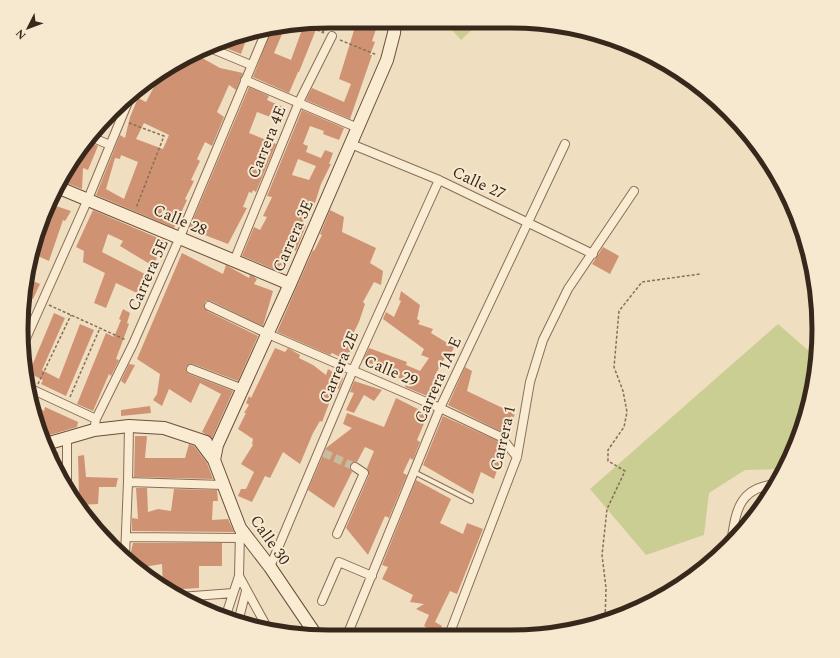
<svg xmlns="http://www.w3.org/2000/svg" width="840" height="658" viewBox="0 0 840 658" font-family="Spectral,serif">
  <rect width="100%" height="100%" fill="#efdec0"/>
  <!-- green -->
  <path fill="#cbce93" d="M444,21H481L461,40Z
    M778,324L817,358L809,408L787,465L785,469L745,470L709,493L704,535L646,555L590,489Z"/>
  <!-- building -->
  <path fill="#cf9374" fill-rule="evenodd" d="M341,21H364L377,26L372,41L375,42L370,55H372L350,119L306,100L312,88L344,102L351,84L339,79L355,27Z
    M319,22L299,72H298L289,93L253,77L272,28L285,27L274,53L291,60L304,24Z
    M237,37L246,40L241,54L218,45Z
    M195,54L220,68L243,73L236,90L229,85L217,112L224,117L212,146L205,142L197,159L200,161L191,180L194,181L185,199L187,200L174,228L96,195L120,135L125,138L130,117L138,98L146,102L157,81L153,79L175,62ZM144,123L169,135L163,149L136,139ZM121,155L138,162L124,199L106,189L115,158L120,159Z
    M249,87L269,96L267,100L283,107L278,120L257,112L249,133L276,144L256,192L253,190L252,193L249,192L243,207L247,208L228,244L189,229Z
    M302,110L344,128L339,140L323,134L324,131L310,126L303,144L308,146L306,152L321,158L325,150L333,153L329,164H331L321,184L314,206L310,205L304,217L303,224L306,225L296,251L292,249L285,266L280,265L278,271L242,256L254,227L260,230L267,217L263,216L272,197L267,196ZM298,159L316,166L309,180L292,175Z
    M104,121L100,135L95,133Z
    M88,141L98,146L88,170L83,168L82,189L64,182L67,169Z
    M50,204L71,211L65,221L63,220L49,261L31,253L35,242L41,246L51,219L53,212L48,210Z
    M93,210L165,241L153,266L120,246L123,241L108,234L102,252L147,275L139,294L116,283L106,308L94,303L105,273L83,262L84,251L76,247Z
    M330,210L344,217L342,232L376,248L370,263L383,271L381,285L374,282L363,302L365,304L359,322L349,342L353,343L348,361L332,353L330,355L277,332L313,250L314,251L322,235L320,234Z
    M603,247L619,256L610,274L592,264Z
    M182,253L223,274L226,265L249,278L250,275L254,277L257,279L254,284L273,291L263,326L211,301H206L204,304L207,311L258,336L238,381L193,364L186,367V370L189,374L233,391L212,438L202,432L221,394L200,383L191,403L169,389L162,406L153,400L157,394L160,374L137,359Z
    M28,279L40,284L33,299L25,295Z
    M401,291L420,305L417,319L420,321L418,324L433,329L431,333L454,347L451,354L448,352L434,377L438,379L432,398L405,387L407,382L363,360L369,348L407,362L406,365L420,371L429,358L421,355L424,349L383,319L386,312L394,317L401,301L399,300Z
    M123,309L130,313L127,323L119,319Z
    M54,313L65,318L42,370L59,379L80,324L94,330L66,396L41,384L43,380L29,373Z
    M121,320L129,324L116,359L119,360L111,376L109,374L93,411L77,404L106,333L114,337Z
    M275,348L285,352L288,348L300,355L299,358L313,365L326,375L328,369L343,378L339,389L335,388L322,422L320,421L313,433L300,464L283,452L270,478L265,476L252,502L238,496L241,489H246L254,472L241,464L253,445L252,444L253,439L238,429L246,413H244L249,405L246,403L249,396L251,398Z
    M129,364L135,365L125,384L121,381Z
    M465,367L472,371L467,391L515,414L506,434L448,405Z
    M354,381L382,390L374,401L364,395L354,413L346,410L354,393L350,392Z
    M396,398L428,414L417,440L420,442L413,460L410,458L403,473L407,475L389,518L385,516L368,555L346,528L369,475L367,468L374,451L365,447L357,462L351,464L350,467L352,472L334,508L308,490L326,448L352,428L343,424L347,413L384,427Z
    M37,406L44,411L45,407L78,422L77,427L43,437Z
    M150,406L151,413L121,416V410Z
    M443,416L498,441L504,450L494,479L481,472L473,494L423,465Z
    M135,436H147L145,458H185L189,444L194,446L207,463L213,479L134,477Z
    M58,452L61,475L59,476L50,453Z
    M84,455L86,477L118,478L116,487H99L98,504L78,505L74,499L73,493H79L78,456Z
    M416,480L451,499L440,523L463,534L467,523L483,529L457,594L450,591L435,622L442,626L438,634H429L431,630L424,626L429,615L416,609L424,604L410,602L413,595L382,579L388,567L382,565Z
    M136,488H147L148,512L158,509L171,511L174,489L217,490L218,501H213L212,520L228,519L234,532L132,531V518L138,519Z
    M133,543H222V566H199V588L166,590L163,588L162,564L143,567V572L129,560Z"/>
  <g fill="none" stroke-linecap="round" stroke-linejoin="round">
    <!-- street-tunnel -->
    <path stroke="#caba9f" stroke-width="8" stroke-dasharray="8 4" stroke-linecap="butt" d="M324,453L355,467"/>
    <defs>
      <path id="lane" d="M414,472L471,501"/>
      <path id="street" d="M210,48L251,65
        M245,80L358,128
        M91,137L110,145
        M351,144L439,180L593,254
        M234,261L299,102L332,36
        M209,306L268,334L440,408L501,437L517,457
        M23,345L88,199L130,97
        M191,369L243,389
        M29,388L96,419L95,425
        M96,419L133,344L180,237L267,29
        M67,438V490
        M128,482L223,485
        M337,534L364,473L355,467
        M126,537L240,538
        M731,543C736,511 738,488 776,484
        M125,556L128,482L129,426
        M270,567L353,370L439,180
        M239,576L269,631
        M180,597L233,593
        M322,601L339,562L372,576
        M225,618L239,576L240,533
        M238,622L246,591
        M348,633L440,408L565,144
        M449,635L517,457L530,382L543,340L568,289L634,191"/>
      <path id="secondary" d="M57,187L290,284
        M199,440L214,460L240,528L270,567L314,632
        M46,444L94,430L129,426L164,428L206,442
        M214,460L217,445L290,284L387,60L394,33L395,21"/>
    </defs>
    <!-- lane casing -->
    <use href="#lane" stroke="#896e57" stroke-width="6"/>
    <!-- street casing -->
    <use href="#street" stroke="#896e57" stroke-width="10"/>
    <!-- secondary casing -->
    <use href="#secondary" stroke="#6b4f3a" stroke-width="14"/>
    <!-- path -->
    <path stroke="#896e57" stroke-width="1.5" stroke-dasharray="3 2" stroke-linecap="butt" d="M303,24L324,33
      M323,32L327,21
      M340,40L377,55
      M129,123L164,136L136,208
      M49,305L126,340
      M38,384L71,315
      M70,397L100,328
      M605,622L606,588L602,555L607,509L625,471L608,461V450L624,427L627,412L623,391L614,367L619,311L642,282L700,274"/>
    <!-- lane -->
    <use href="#lane" stroke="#faebd3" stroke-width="4"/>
    <!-- street -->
    <use href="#street" stroke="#faebd3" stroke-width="8"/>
    <!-- secondary -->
    <use href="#secondary" stroke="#faebd3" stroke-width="12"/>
  </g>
  <g text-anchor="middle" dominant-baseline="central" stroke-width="4" stroke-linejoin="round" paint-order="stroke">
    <!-- street labels -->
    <g font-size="16" fill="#38281c" stroke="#f7e8d0">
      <text transform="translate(267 142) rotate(-68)">Carrera 4E</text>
      <text transform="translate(479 183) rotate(25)">Calle 27</text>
      <text transform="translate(180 220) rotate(23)">Calle 28</text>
      <text transform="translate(293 236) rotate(-66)">Carrera 3E</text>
      <text transform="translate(148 275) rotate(-66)">Carrera 5E</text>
      <text transform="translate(339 367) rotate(-67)">Carrera 2E</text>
      <text transform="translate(391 371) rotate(23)">Calle 29</text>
      <text transform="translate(438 380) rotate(-66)">Carrera 1A E</text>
      <text transform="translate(503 438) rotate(-77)">Carrera 1</text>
      <text transform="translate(270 540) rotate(55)">Calle 30</text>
    </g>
  </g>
  <!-- crop -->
  <path d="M0 0H840V658H0ZM329 28H511A301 301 0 0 1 812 329V329A301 301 0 0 1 511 630H329A301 301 0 0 1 28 329V329A301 301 0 0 1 329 28Z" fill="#f7e8d0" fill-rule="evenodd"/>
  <path fill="none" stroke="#38281c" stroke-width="5" d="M329 28H511A301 301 0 0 1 812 329V329A301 301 0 0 1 511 630H329A301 301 0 0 1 28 329V329A301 301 0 0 1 329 28Z"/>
  <!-- north arrow -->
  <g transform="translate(28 28) rotate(228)" stroke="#f7e8d0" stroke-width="3" paint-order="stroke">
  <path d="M0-3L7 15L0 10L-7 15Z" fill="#38281c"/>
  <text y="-6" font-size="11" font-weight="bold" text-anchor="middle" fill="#38281c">N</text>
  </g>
</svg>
